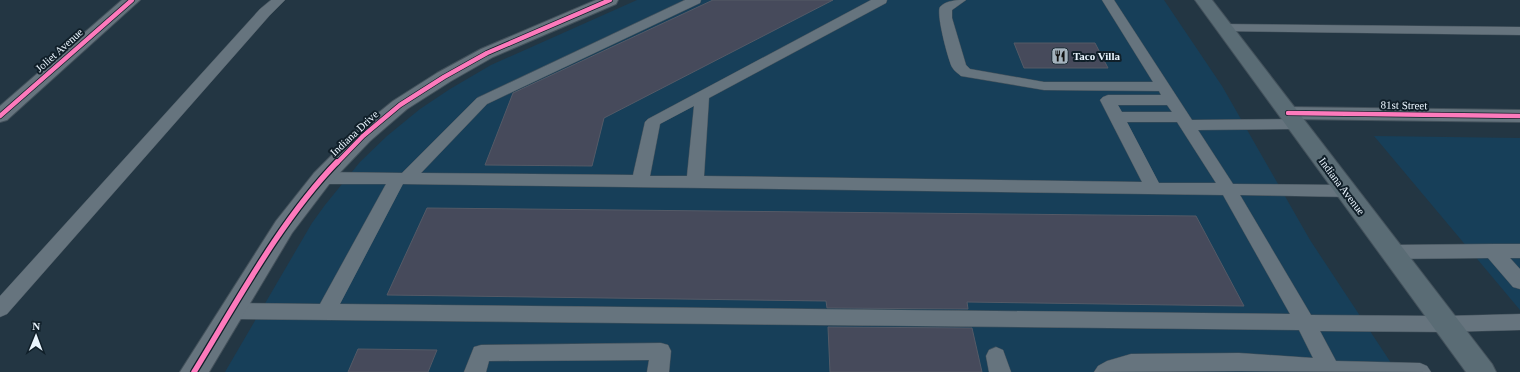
<svg xmlns="http://www.w3.org/2000/svg" width="1520" height="372" viewBox="0 0 1520 372" font-family="Georgia,serif">
  <rect width="100%" height="100%" fill="#233643"/>
  <!-- built -->
  <path fill="#173f59" d="M637,0H1164L1222,86L1310,240L1397,372H225L312,223L325,205L360,162L387,136L420,109L450,89L491,65Z
    M1374,136L1520,138V310Z"/>
  <!-- building -->
  <path fill="#464a5b" stroke="#545a67" d="M713,0H833L604,118L592,166L485,165L513,93Z
    M1014,43H1095L1108,68H1024Z
    M427,208L1196,216L1244,306L967,302L968,309L827,308L826,301L387,295Z
    M828,327L972,328L982,372H830Z
    M358,349L437,350L428,372H348Z"/>
  <g fill="none" stroke-linecap="round" stroke-linejoin="round">
    <defs>
      <path id="service" d="M271,0H285L270,15L7,314L0,317V296L260,9Z
        M685,0H701L700,3L487,104L421,173L633,175L645,122L648,119L871,0H887L886,3L709,98L704,176L1142,182L1100,100L1103,97L1108,95H1161L1159,91L1044,90L961,76C958,73 954,71 952,67C948,59 936,14 940,7C946,0 958,0 966,0L952,10V18L966,65L970,69L1044,82H1153L1102,0H1114L1192,120L1296,119L1302,121L1304,124L1302,127L1296,129L1198,130L1233,184L1346,185L1352,187L1355,191L1352,195L1346,197L1240,195L1311,315L1445,316L1520,314V330L1445,332L1320,331L1336,361L1420,363L1427,366L1431,372L1239,371L1094,372L1098,366L1107,361L1131,354L1239,353L1313,358L1299,330L232,319L225,316L222,311L225,306L232,303L320,304L386,184H322L316,182L314,178L316,174L322,172L402,173L477,98ZM1118,105H1167L1172,112H1122ZM694,106L687,176H650L660,124ZM1127,122H1177L1216,183H1159ZM403,184L1223,195L1290,314L340,304Z
        M1224,24L1520,27V35L1219,31L1217,28L1219,25Z
        M1493,244H1520V258H1510L1520,269V289L1513,287L1488,258L1391,259L1384,257L1382,252L1384,247L1391,245Z
        M661,343L668,345L671,351L669,372H647L649,360L489,361L486,372H464L474,347L481,345Z
        M996,347L1003,350L1011,372H989L986,356L989,350Z"/>
      <path id="minor" d="M122,0H140L7,120L0,122V106Z
        M596,0H618L616,4L493,57L451,81L407,109L370,141L330,183L292,233L209,372H180L276,221L314,173L356,131L393,101L437,73L481,49Z
        M1288,107L1520,110V122L1288,119L1281,117L1278,113L1281,109Z"/>
      <path id="secondary" d="M1195,0H1212L1492,364L1496,372H1466Z"/>
    </defs>
    <!-- service casing -->
    <use href="#service" stroke="#43515b" stroke-width="1"/>
    <!-- minor casing -->
    <use href="#minor" stroke="#43515b" stroke-width="2"/>
    <!-- secondary casing -->
    <use href="#secondary" stroke="#43515b" stroke-width="2"/>
    <!-- service -->
    <use href="#service" fill="#66747e" fill-rule="evenodd"/>
    <!-- minor -->
    <use href="#minor" fill="#66747e" fill-rule="evenodd"/>
    <!-- secondary -->
    <use href="#secondary" fill="#5a6c75" fill-rule="evenodd"/>
    <defs>
      <path id="cycleway-far1" d="M1288,113L1520,116
        M0,116L132,0
        M337,163L363,136L400,105L444,77L487,53L610,0"/>
      <path id="cycleway" d="M194,372C237,302 280,221 337,162"/>
    </defs>
    <!-- cycleway-far1 casing -->
    <use href="#cycleway-far1" stroke="#101f29" stroke-width="6"/>
    <!-- cycleway casing -->
    <use href="#cycleway" stroke="#101f29" stroke-width="8"/>
    <!-- cycleway-far1 -->
    <use href="#cycleway-far1" stroke="#fd7abc" stroke-width="4.5"/>
    <!-- cycleway -->
    <use href="#cycleway" stroke="#fd7abc" stroke-width="5.5"/>
  </g>
  <!-- icons -->
  <defs>
    <symbol id="restaurant-square" viewBox="-11 -11 22 22"><rect x="-9" y="-9" width="18" height="18" rx="4" fill="#a4b2bd" stroke="#101f29"/><path d="M-5-6h1v4h1v-4h1v4h1v-4h1v5L-1.5 .5V6h-2V.5L-5-1ZM5-6V6H3V1.5H1.5Q1.5-4 5-6Z" fill="#111"/></symbol>
  </defs>
  <g fill-rule="evenodd">
    <use href="#restaurant-square" x="1050" y="46" width="20" height="20"/>
  </g>
  <g text-anchor="middle" dominant-baseline="central" stroke-width="4" stroke-linejoin="round" paint-order="stroke">
    <!-- street labels -->
    <g font-size="11" fill="#eaf5fe" stroke="#101f29">
      <text transform="translate(59 50) rotate(-42)">Joliet Avenue</text>
      <text transform="translate(1404 105) rotate(1)">81st Street</text>
      <text transform="translate(354 133) rotate(-43)">Indiana Drive</text>
      <text transform="translate(1342 186) rotate(53)">Indiana Avenue</text>
    </g>
    <!-- poi labels -->
    <g font-size="11" font-weight="bold" fill="#eaf5fe" stroke="#101f29" text-anchor="start">
      <text x="1073" y="56">Taco Villa</text>
    </g>
  </g>
  <!-- north arrow -->
  <g transform="translate(36 336) rotate(1)" stroke="#101f29" stroke-width="3" paint-order="stroke">
  <path d="M0-3L7 15L0 10L-7 15Z" fill="#eaf5fe"/>
  <text y="-6" font-size="11" font-weight="bold" text-anchor="middle" fill="#eaf5fe">N</text>
  </g>
</svg>
